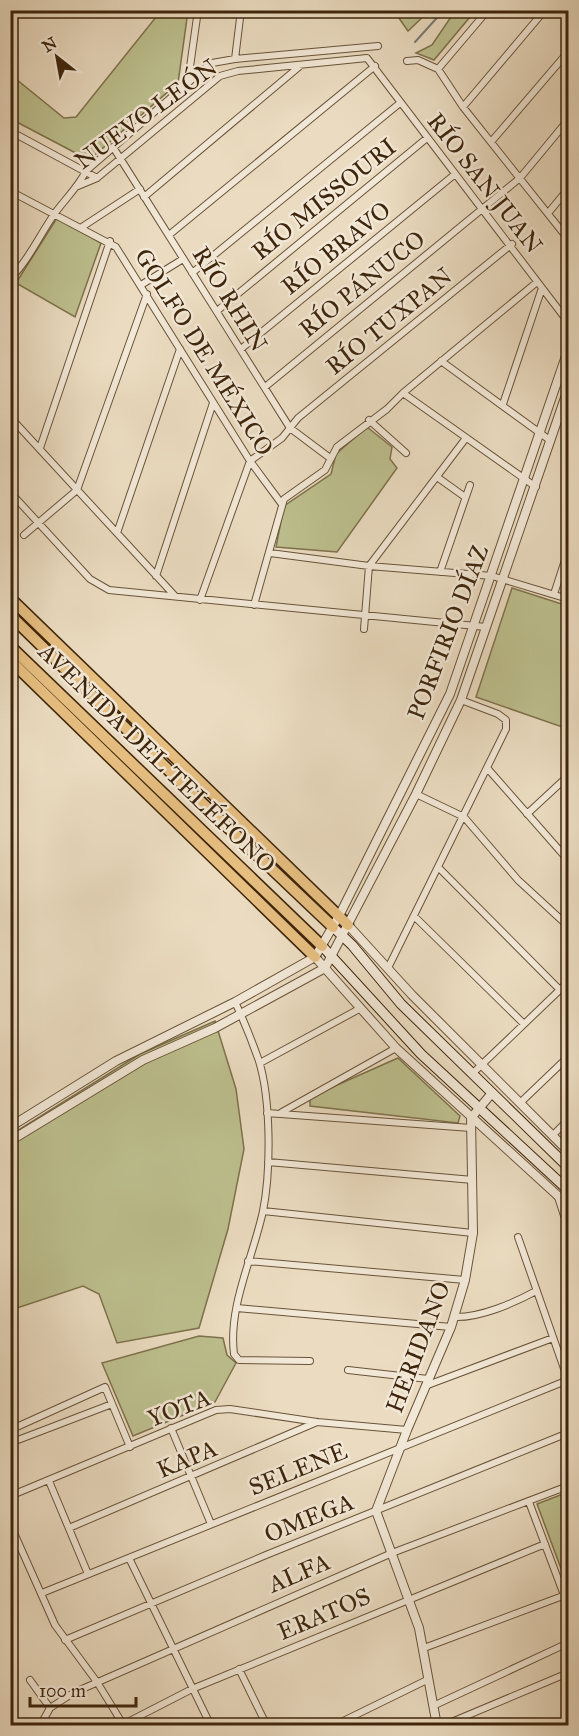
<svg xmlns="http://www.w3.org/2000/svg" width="579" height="1736" viewBox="0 0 579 1736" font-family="'IM FELL Great Primer',serif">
  <rect width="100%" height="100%" fill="#ebdcc1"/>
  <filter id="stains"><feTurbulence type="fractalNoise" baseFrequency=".00333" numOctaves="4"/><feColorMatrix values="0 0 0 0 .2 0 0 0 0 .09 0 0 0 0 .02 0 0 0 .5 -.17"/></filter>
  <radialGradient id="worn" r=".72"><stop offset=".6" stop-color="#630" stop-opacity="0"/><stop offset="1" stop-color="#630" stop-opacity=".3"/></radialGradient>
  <!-- green -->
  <path fill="#bdbf8e" stroke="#7e724c" stroke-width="1.5" d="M179,10L187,18L178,83L89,160L11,119V75L64,118L76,117L156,17L169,11Z
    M394,11H429L408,31Z
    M455,11H475L434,60L416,53L432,45Z
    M57,218L101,243L75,317L16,283Z
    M367,427L392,447L390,459L397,468L337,552L276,547L284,506L331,474L336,454Z
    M512,588L568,606V729L476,697Z
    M215,1021L236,1089L244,1149L228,1229L199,1328L117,1343L99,1294L83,1286L11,1310V1139L20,1129L140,1054Z
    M398,1058L460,1116L458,1123L310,1106V1097Z
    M199,1336L223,1338L227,1355L236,1363L215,1402L133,1436L102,1363Z
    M568,1492V1581L566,1582L537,1504Z"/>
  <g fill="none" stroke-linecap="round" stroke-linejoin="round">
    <!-- stream -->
    <path stroke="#787d77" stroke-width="2" d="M415,42L444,10"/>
    <defs>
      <path id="minor" d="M235,59L241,10
        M407,61L418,60L438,69L463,107L568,239
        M438,69L488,10
        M188,81L198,10
        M463,107L545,10
        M10,131L97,178
        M491,142L568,52
        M113,147L290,428L330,458
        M78,186L97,178L220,76L238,71L367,58L568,322
        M10,191L116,247L250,461L281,503
        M144,197L300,66
        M549,212L568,189
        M82,227L140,189
        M169,235L375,66
        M192,273L400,103
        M10,279C29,260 40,234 55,213C66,198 78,187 86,171L204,69L212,63L235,59L378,46
        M141,285L183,259
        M217,311L427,138
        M241,349L454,175
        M441,361L551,441
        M265,387L520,178L568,120
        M403,393L536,487
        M503,404L542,288
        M10,417L175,596
        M369,420L406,453
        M40,448L110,241
        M437,477L465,497
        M10,492L90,579L109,590L486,627
        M117,533L180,349
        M24,535L77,490L147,294
        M270,553L369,566L492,576L568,599
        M440,572L470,485
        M156,576L213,403
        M554,594L568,551
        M200,600L250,461L282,438L298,418L512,244
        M254,605L284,499L325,470L337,447L387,409L403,393L537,282
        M364,629L369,566L466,438
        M488,769L568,860
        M416,794L464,817L518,880L568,926
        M527,814L568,776
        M439,868L560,990
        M414,916L524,1024
        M388,968L506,729V720L498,714L461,700
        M235,1002C244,1021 252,1041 259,1061C271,1100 271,1171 263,1211C253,1258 228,1306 234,1354L239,1360L310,1361
        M260,1063L361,1008
        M473,1073L568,982
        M520,1103L568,1057
        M282,1112L396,1048
        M267,1113L471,1128
        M553,1135L568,1120
        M268,1162L473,1180
        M558,1197L568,1228
        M263,1211L473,1233
        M518,1237L568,1380
        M248,1261L465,1280
        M237,1308L451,1327
        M454,1317C480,1318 514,1303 536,1291
        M348,1370L428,1379
        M425,1386L553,1338
        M171,1428L211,1524
        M10,1430L105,1387L130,1447
        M10,1443L112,1404
        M49,1481L88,1574
        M10,1496L216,1410L230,1409L317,1422L407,1430
        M529,1502L564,1595
        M10,1524L55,1625L97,1682L124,1726
        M69,1528L317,1422
        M129,1558L211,1726
        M42,1593L568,1380
        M65,1640L266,1555L568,1433
        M424,1648L568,1594
        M239,1669L267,1726
        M30,1680L50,1708
        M433,1706L568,1643
        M40,1726L50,1708L73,1693L392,1553L568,1486
        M120,1726L192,1689L545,1544
        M333,1726L429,1679
        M442,1726L568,1673
        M561,1726L568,1722"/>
      <path id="tertiary" d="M348,925L412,995L568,1151
        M315,957L396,1048L568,1205
        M10,1127L116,1061L235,1002L315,957L339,916L450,694L568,350
        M10,1141L143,1060L215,1028L325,968L416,794L461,700L568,389
        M437,1726L419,1628L376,1511L407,1430L451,1327L465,1280L473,1233L471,1118L492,1093"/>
      <path id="secondary" d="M333,927L352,945L401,1004L568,1167
        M322,946L421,1054L568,1190"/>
      <path id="primary" d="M10,598L348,925
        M10,615L199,800L333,927
        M10,646L322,946
        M10,660L315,957"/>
    </defs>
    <!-- minor casing -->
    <use href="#minor" stroke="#695338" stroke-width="8"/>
    <!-- tertiary casing -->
    <use href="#tertiary" stroke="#695338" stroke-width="10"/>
    <!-- secondary casing -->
    <use href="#secondary" stroke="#3e250b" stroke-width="11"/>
    <!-- primary casing -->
    <use href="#primary" stroke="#3e250b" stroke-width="13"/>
    <!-- minor -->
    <use href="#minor" stroke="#f2e8d7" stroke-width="6"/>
    <!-- tertiary -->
    <use href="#tertiary" stroke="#f2e8d7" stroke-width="8"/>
    <!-- secondary -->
    <use href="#secondary" stroke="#f2e8d7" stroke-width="9"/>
    <!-- primary -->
    <use href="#primary" stroke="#e6be80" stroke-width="10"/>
  </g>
  <g text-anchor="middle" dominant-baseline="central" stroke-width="5" stroke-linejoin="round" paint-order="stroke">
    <!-- street labels -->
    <g font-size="24" fill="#3e250b" stroke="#f2e8d7">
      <text transform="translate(146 114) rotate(-36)">NUEVO LEÓN</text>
      <text transform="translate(485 183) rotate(52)">RÍO SAN JUAN</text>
      <text transform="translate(324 199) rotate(-39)">RÍO MISSOURI</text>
      <text transform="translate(336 248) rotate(-39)">RÍO BRAVO</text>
      <text transform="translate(362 284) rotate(-39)">RÍO PÁNUCO</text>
      <text transform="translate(230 299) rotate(58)">RÍO RHIN</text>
      <text transform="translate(389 321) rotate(-39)">RÍO TUXPAN</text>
      <text transform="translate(204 352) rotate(58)">GOLFO DE MÉXICO</text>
      <text transform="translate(448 632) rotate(-69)">PORFIRIO DÍAZ</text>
      <text transform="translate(157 758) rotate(44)">AVENIDA DEL TELÉFONO</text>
      <text transform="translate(418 1347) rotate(-69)">HERIDANO</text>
      <text transform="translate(179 1408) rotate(-21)">YOTA</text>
      <text transform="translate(187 1459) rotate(-23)">KAPA</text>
      <text transform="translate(298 1469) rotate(-22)">SELENE</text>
      <text transform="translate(309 1518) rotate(-22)">OMEGA</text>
      <text transform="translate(299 1573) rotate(-23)">ALFA</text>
      <text transform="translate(324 1614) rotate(-23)">ERATOS</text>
    </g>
  </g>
  <!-- margin -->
  <rect width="579" height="1736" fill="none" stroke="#ebdcc1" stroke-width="36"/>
  <rect x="12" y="12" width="555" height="1712" fill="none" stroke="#3e250b" stroke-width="3"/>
  <rect x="18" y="18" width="543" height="1700" fill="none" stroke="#3e250b" stroke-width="1.5"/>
  <!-- north arrow -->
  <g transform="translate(57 57) rotate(329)" stroke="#f2e8d7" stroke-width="4.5" paint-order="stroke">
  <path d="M0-4.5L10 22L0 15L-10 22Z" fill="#3e250b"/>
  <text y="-9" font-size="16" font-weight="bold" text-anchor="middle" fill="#3e250b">N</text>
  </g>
  <!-- scale -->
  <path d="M30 1697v9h106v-9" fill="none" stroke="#3e250b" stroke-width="3"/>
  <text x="39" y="1697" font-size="18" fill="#3e250b" stroke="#f2e8d7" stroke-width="4.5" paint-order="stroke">100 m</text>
  <rect width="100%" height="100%" filter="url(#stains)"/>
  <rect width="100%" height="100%" fill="url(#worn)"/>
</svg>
